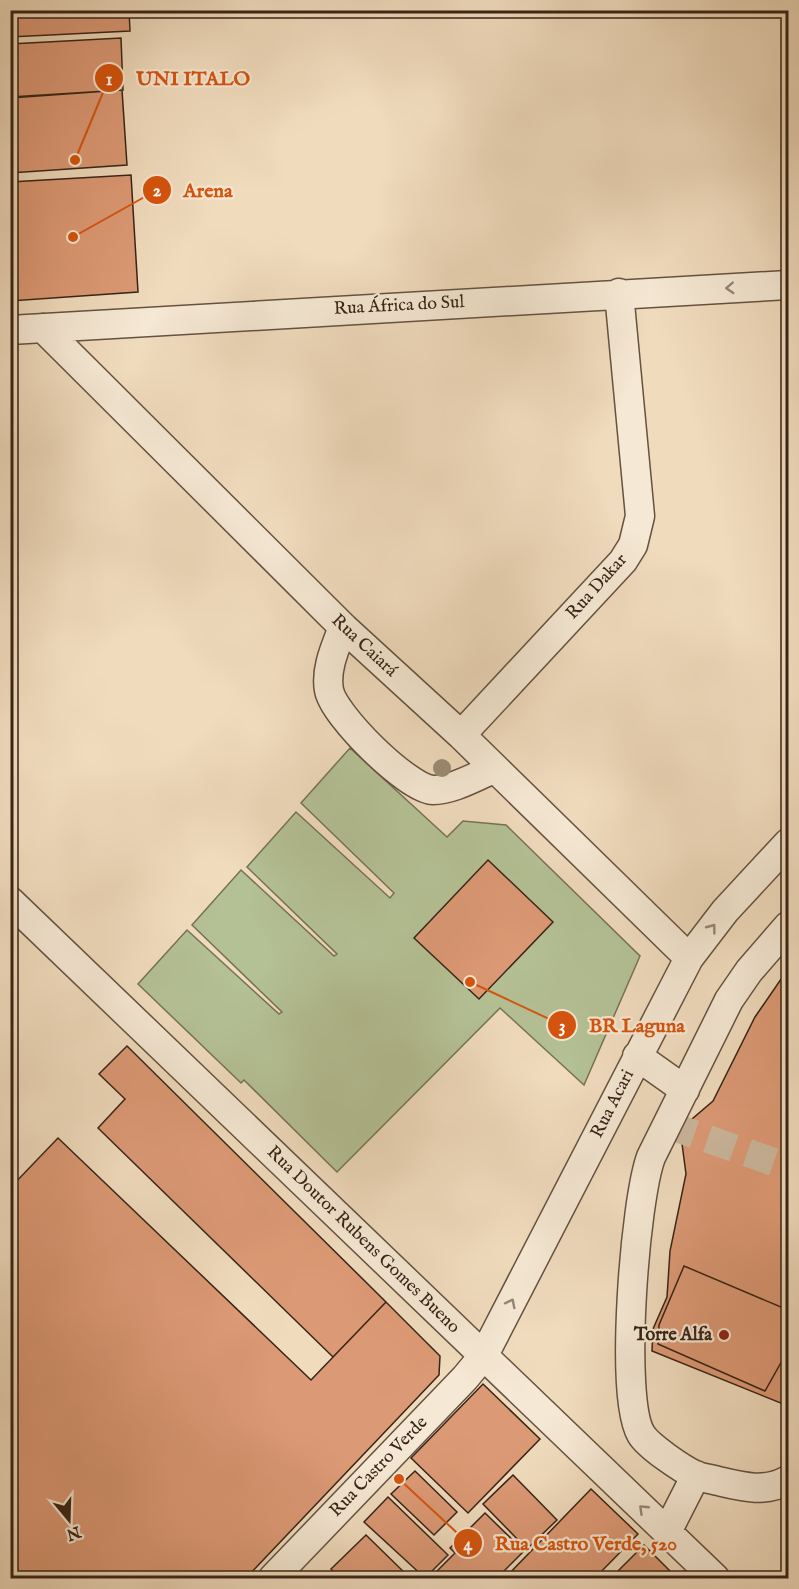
<svg xmlns="http://www.w3.org/2000/svg" width="799" height="1589" viewBox="0 0 799 1589" font-family="'IM FELL English',serif">
  <rect width="100%" height="100%" fill="#f0dbbd"/>
  <filter id="stains"><feTurbulence type="fractalNoise" baseFrequency=".00333" numOctaves="4"/><feColorMatrix values="0 0 0 0 .2 0 0 0 0 .09 0 0 0 0 .02 0 0 0 .5 -.17"/></filter>
  <radialGradient id="worn" r=".72"><stop offset=".6" stop-color="#630" stop-opacity="0"/><stop offset="1" stop-color="#630" stop-opacity=".3"/></radialGradient>
  <!-- green -->
  <path fill="#b4c195" stroke="#767256" stroke-width="1.5" d="M350,748L447,837L463,821L506,825L640,956L584,1085L500,1008L337,1172L244,1080L241,1083L138,984L187,930L279,1014L282,1012L192,925L241,870L334,956L337,954L247,867L296,812L390,898L394,893L301,803Z"/>
  <!-- building -->
  <path fill="#dc9975" stroke="#372416" stroke-width="1.5" d="M10,10H129L130,31L10,37Z
    M121,38L123,90L10,97V44Z
    M122,90L127,165L10,173V98Z
    M131,175L138,292L10,301V182Z
    M488,860L553,922L479,999L414,938Z
    M788,969V1406L652,1351L653,1329L667,1297L670,1251L686,1174L681,1136L685,1125L713,1101L755,1017Z
    M127,1046L386,1302L333,1357L98,1128L125,1099L99,1074Z
    M58,1138L311,1380L386,1302L440,1356L439,1375L246,1578H10V1188Z
    M684,1266L788,1310V1350L765,1391L658,1344L659,1325Z
    M483,1384L540,1439L468,1513L411,1458Z
    M415,1471L457,1512L434,1535L391,1494Z
    M513,1475L557,1520L527,1549L483,1504Z
    M591,1489L638,1534L595,1578H505Z
    M388,1497L448,1555L425,1578L364,1522Z
    M485,1513L524,1551L497,1578H430L455,1553L450,1548Z
    M366,1535L410,1578H340L331,1569Z
    M644,1545L677,1578H611Z"/>
  <g fill="none" stroke-linecap="round" stroke-linejoin="round">
    <!-- minor-tunnel -->
    <path stroke="#cbb69c" stroke-width="28" stroke-dasharray="28 14" stroke-linecap="butt" d="M668,1125L788,1167"/>
    <defs>
      <path id="minor" d="M43,328L343,627L461,735L689,958
        M10,330L788,285
        M343,627C336,646 325,669 329,690C333,715 408,789 433,790C453,790 476,776 494,769
        M461,735L623,561L633,545L640,516L619,293
        M10,901L715,1578
        M788,926L749,971L729,1000L651,1157C635,1200 619,1397 641,1434C648,1446 682,1469 695,1475C702,1478 711,1479 718,1481C743,1487 765,1493 788,1480
        M637,1056L685,1090
        M667,1532L696,1475
        M273,1578L465,1378L484,1355L689,958L725,911L788,843"/>
    </defs>
    <!-- minor casing -->
    <use href="#minor" stroke="#655240" stroke-width="31"/>
    <!-- minor -->
    <use href="#minor" stroke="#f5e8d4" stroke-width="28"/>
  </g>
  <!-- trees -->
  <circle fill="#9b8c73" cx="442" cy="768" r="9"/>
  <!-- one-way arrows -->
  <defs><path id="oneway-chevron" d="M-2-3.5L2.5 0L-2 3.5" fill="none" stroke-width="1.6" stroke-linecap="round" stroke-linejoin="round" transform="scale(1.5)"/></defs>
  <g stroke="#968675">
    <use href="#oneway-chevron" transform="translate(730 288) rotate(177)"/>
    <use href="#oneway-chevron" transform="translate(712 928) rotate(-53)"/>
    <use href="#oneway-chevron" transform="translate(511 1303) rotate(-63)"/>
    <use href="#oneway-chevron" transform="translate(643 1509) rotate(-136)"/>
  </g>
  <!-- markers -->
  <circle fill="#8f2418" stroke="#f5e8d4" stroke-width="2" cx="724" cy="1335" r="6"/>
  <g text-anchor="middle" dominant-baseline="central" stroke-width="4.5" stroke-linejoin="round" paint-order="stroke">
    <!-- street labels -->
    <g font-size="18" fill="#372416" stroke="#f5e8d4">
      <text transform="translate(399 306) rotate(-3)">Rua África do Sul</text>
      <text transform="translate(597 587) rotate(-48)">Rua Dakar</text>
      <text transform="translate(364 646) rotate(43)">Rua Caiará</text>
      <text transform="translate(613 1104) rotate(-63)">Rua Acari</text>
      <text transform="translate(363 1240) rotate(44)">Rua Doutor Rubens Gomes Bueno</text>
      <text transform="translate(379 1467) rotate(-46)">Rua Castro Verde</text>
    </g>
    <!-- poi labels -->
    <g font-size="18" font-weight="bold" fill="#372416" stroke="#f5e8d4" text-anchor="end">
      <text x="712" y="1335">Torre Alfa</text>
    </g>
  </g>
  <!-- callouts -->
  <path fill="none" stroke="#d6540d" stroke-width="2" d="M75 160L109 78M73 237L157 190M470 982L562 1025M399 1479L468 1543"/>
  <g fill="#d6540d" stroke="#f5e8d4" stroke-width="2">
    <circle cx="75" cy="160" r="6"/>
    <circle cx="73" cy="237" r="6"/>
    <circle cx="470" cy="982" r="6"/>
    <circle cx="399" cy="1479" r="6"/>
    <circle cx="109" cy="78" r="15"/>
    <circle cx="157" cy="190" r="15"/>
    <circle cx="562" cy="1025" r="15"/>
    <circle cx="468" cy="1543" r="15"/>
  </g>
  <g font-size="18" text-anchor="middle" font-weight="bold" fill="#fff">
    <text x="109" y="85">1</text>
    <text x="157" y="196">2</text>
    <text x="562" y="1032">3</text>
    <text x="468" y="1550">4</text>
  </g>
  <g font-size="20" text-anchor="middle" font-weight="bold" fill="#d6540d" stroke="#f5e8d4" stroke-width="4.5" stroke-linejoin="round" paint-order="stroke">
    <text x="193" y="85">UNI ITALO</text>
    <text x="208" y="197">Arena</text>
    <text x="637" y="1032">BR Laguna</text>
    <text x="586" y="1550">Rua Castro Verde, 520</text>
  </g>
  <!-- margin -->
  <rect width="799" height="1589" fill="none" stroke="#f0dbbd" stroke-width="36"/>
  <rect x="12" y="12" width="775" height="1565" fill="none" stroke="#372416" stroke-width="3"/>
  <rect x="18" y="18" width="763" height="1553" fill="none" stroke="#372416" stroke-width="1.5"/>
  <!-- north arrow -->
  <g transform="translate(69 1520) rotate(161)" stroke="#f5e8d4" stroke-width="4.5" paint-order="stroke">
  <path d="M0-4.5L10 22L0 15L-10 22Z" fill="#372416"/>
  <text y="-9" font-size="16" font-weight="bold" text-anchor="middle" fill="#372416">N</text>
  </g>
  <rect width="100%" height="100%" filter="url(#stains)"/>
  <rect width="100%" height="100%" fill="url(#worn)"/>
</svg>
